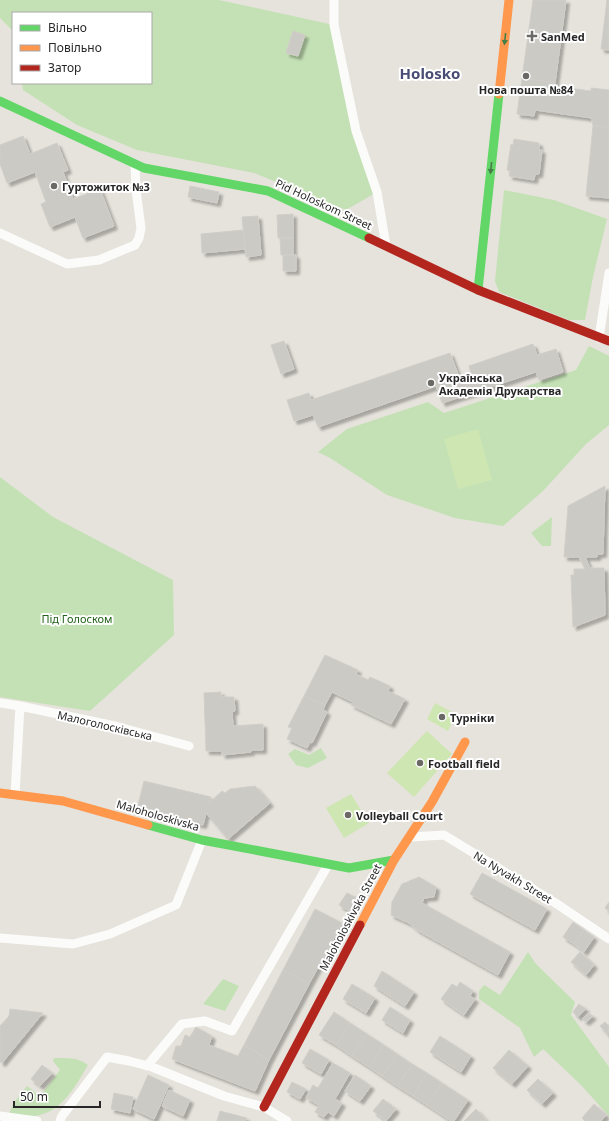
<svg xmlns="http://www.w3.org/2000/svg" width="609" height="1121" viewBox="0 0 609 1121" font-family="'Noto Sans',sans-serif">
  <defs>
    <filter id="shadow"><feDropShadow dx="3.5" dy="3.5" stdDeviation="1" flood-color="#0004"/></filter>
  </defs>
  <rect width="100%" height="100%" fill="#e6e3dc"/>
  <!-- green -->
  <path fill="#c4e1b5" d="M0,0H219L334,25L353,128L377,192L346,210L254,173L137,150L77,125L23,90L22,83H151V13H13V31L0,18Z
    M504,190L554,200L607,219L593,277L585,320H569L499,292L495,281Z
    M589,346L609,356V425L586,444L543,491L503,526L455,518L387,495L330,458L318,452L347,429L428,402L444,413L576,370Z
    M0,477L53,517L173,580L174,635L90,711L0,697Z
    M552,517L551,546H542L531,533Z
    M321,748L327,758L308,768L296,765L288,754L295,749L309,755Z
    M528,952L536,964L575,1002L571,1015L609,1067V1116L580,1084L543,1049L534,1057L520,1028L479,999V991L484,985L500,995Z
    M223,979L239,986L225,1011L203,1004Z
    M54,1058C67,1058 78,1057 88,1065C75,1087 62,1112 35,1116C29,1117 17,1114 9,1114L13,1104L27,1086L40,1096L60,1070L53,1061Z"/>
  <!-- pitch -->
  <path fill="#cee6b2" d="M478,429L492,480L458,489L444,439Z
    M435,703L456,714L448,731L427,719Z
    M427,731L452,754L414,797L387,773Z
    M351,794L369,823L344,838L326,808Z"/>
  <!-- building -->
  <path fill="#cccac5" stroke="#d1cec9" filter="url(#shadow)" d="M533,0H566L555,83L522,78Z
    M607,0H609V50L601,49Z
    M293,31L305,35L298,56L286,53Z
    M522,78L555,83L554,86L591,91V88L609,90V127L593,126L592,118L535,110L534,116L517,114Z
    M593,126L609,127V198L586,196Z
    M23,136L30,154L57,143L68,170L63,172L73,199L100,189L114,226L83,238L75,217L50,227L41,204L46,202L35,172L7,183L0,164V145Z
    M514,139L539,143V150H542L539,174H535L534,180L509,176L510,171L507,170L511,144L513,145Z
    M190,186L219,192L217,203L188,197Z
    M293,214V238H278L277,215Z
    M258,216L261,255L246,257L242,217Z
    M243,230L245,249L202,253L201,234Z
    M280,238H293V255H281Z
    M283,255H296V271H283Z
    M284,341L294,369L281,374L271,345Z
    M533,344L537,355L556,349L563,372L539,380L536,372L442,403L436,386L318,427L313,415L294,421L287,400L309,393L311,400L450,353L459,377L471,373L469,366Z
    M605,486L603,554H598L597,557H585L590,568H604L605,615L573,627L571,575H574V569H585L579,557H564L568,506Z
    M325,655L358,670L356,674L368,680L370,677L390,686L388,691L405,699L391,724L351,705L353,702L332,692L325,705L304,696Z
    M221,692V697H234L235,711L232,712L233,726L263,724V750H251V752L222,755V751H206L204,693Z
    M304,696L325,705L323,710L327,712L312,743L310,742L307,748L287,739L292,728L288,727Z
    M144,781L211,797L209,803L222,791L225,793L230,789L255,786L270,803L228,839L206,813L203,825L137,809Z
    M482,873L547,909L535,930L470,894Z
    M419,877L436,887L434,897L424,898L422,903L510,952L498,975L417,930L409,923L391,915L392,902L402,884Z
    M347,893L357,898L349,911L339,905Z
    M609,902V911L605,908Z
    M315,909L342,923L309,984L283,970Z
    M573,922L584,930L574,944L563,937Z
    M584,930L594,937L584,952L574,944Z
    M580,952L594,965L586,975L571,962Z
    M283,970L309,984L269,1060L244,1045Z
    M382,971L414,992L405,1006L374,986Z
    M460,982L473,991L470,996L475,999L464,1015L441,999L452,984L457,987Z
    M352,984L375,998L366,1013L343,999Z
    M579,1004L586,1009L578,1017L573,1012Z
    M390,1007L410,1020L403,1033L382,1020Z
    M10,1009L43,1013L2,1063L0,1062V1026L9,1016Z
    M334,1012L350,1023L336,1045L319,1035Z
    M588,1013L593,1016L586,1022L582,1019Z
    M605,1022L609,1026L608,1035L600,1026Z
    M350,1023L367,1034L352,1056L336,1045Z
    M196,1027L212,1036L209,1045L238,1056L244,1045L269,1060L255,1091L172,1059L176,1046H181L185,1035L190,1037Z
    M367,1034L384,1045L369,1067L352,1056Z
    M440,1036L471,1056L461,1072L430,1052Z
    M384,1045L397,1054L382,1076L369,1067Z
    M310,1049L329,1060L321,1074L302,1063Z
    M509,1050L528,1066L512,1084L493,1068Z
    M397,1054L412,1064L397,1086L382,1076Z
    M333,1063L350,1073L335,1099L342,1103L334,1116L328,1112L324,1117L315,1112L319,1105L306,1098L313,1085L318,1088Z
    M412,1064L427,1073L413,1096L397,1086Z
    M42,1065L52,1073L40,1086L31,1079Z
    M427,1073L442,1083L427,1105L413,1096Z
    M148,1075L169,1085L154,1119L133,1109Z
    M355,1075L371,1086L360,1101L345,1091Z
    M538,1079L553,1093L542,1104L527,1090Z
    M292,1082L306,1089L300,1099L287,1092Z
    M442,1083L468,1100L454,1121H451L427,1105Z
    M169,1090L190,1100L183,1116L162,1106Z
    M114,1093L133,1097L130,1113L111,1109Z
    M383,1099L396,1109L386,1121L373,1111Z
    M594,1104L606,1115L601,1121H585L582,1118Z
    M476,1109L487,1121H464Z
    M220,1111L247,1118L245,1121H217Z"/>
  <g fill="none" stroke-linecap="round" stroke-linejoin="round">
    <!-- street -->
    <path stroke="#fbfbfa" stroke-width="9" d="M334,0V25L356,131L377,192L386,246
      M0,233L67,264L99,260L135,245L139,238L141,228L136,190L135,165
      M599,338L609,273
      M0,703L20,706L15,795
      M20,706L115,726L189,746
      M411,837L444,835L554,902L609,939
      M0,938L73,944L110,934L176,905L202,840
      M147,1066L182,1024L205,1021L232,1031L328,865
      M0,1116L37,1121
      M60,1121L62,1116L107,1057L129,1061L152,1067L224,1096L264,1107L287,1121"/>
    <!-- fast -->
    <path stroke="#63d668" stroke-width="9" d="M0,101L144,168L268,191L369,238
      M478,290L499,94
      M148,825L202,840L349,868L394,860"/>
    <!-- slow -->
    <path stroke="#ff974d" stroke-width="9" d="M499,94L509,0
      M0,793L63,801L148,825
      M360,925L394,860L432,802L465,742"/>
    <!-- jam -->
    <path stroke="#b3261e" stroke-width="9" d="M369,238L478,290L609,341
      M264,1107L360,925"/>
  </g>
  <!-- one-way arrows -->
  <defs><path id="oneway-solid" d="M-6-.8H1V-3.2L6.5 0L1 3.2V.8H-6Z"/></defs>
  <g fill="#457e48">
    <use href="#oneway-solid" transform="translate(505 39) rotate(96)"/>
    <use href="#oneway-solid" transform="translate(491 168) rotate(96)"/>
  </g>
  <!-- markers -->
  <g fill="#6a6966" stroke="#fff" stroke-width="1.5">
    <path d="M530 30h4v4h4v4h-4v4h-4v-4h-4v-4h4z"/>
    <circle cx="526" cy="76" r="4"/>
    <circle cx="54" cy="186" r="4"/>
    <circle cx="431" cy="383" r="4"/>
    <circle cx="442" cy="717" r="4"/>
    <circle cx="420" cy="763" r="4"/>
    <circle cx="348" cy="815" r="4"/>
  </g>
  <g text-anchor="middle" dominant-baseline="central" stroke-width="4" stroke-linejoin="round" paint-order="stroke">
    <!-- poi labels -->
    <g font-size="11" font-weight="bold" fill="#272727" stroke="#fff" text-anchor="start">
      <text x="541" y="36">SanMed</text>
      <text x="526" y="89" text-anchor="middle">Нова пошта №84</text>
      <text x="62" y="186">Гуртожиток №3</text>
      <text x="439" y="377">Українська<tspan x="439" dy="13">Академія Друкарства</tspan></text>
      <text x="450" y="717">Турніки</text>
      <text x="428" y="763">Football field</text>
      <text x="356" y="815">Volleyball Court</text>
    </g>
    <!-- street labels -->
    <g font-size="11" fill="#272727" stroke="#fff">
      <text transform="translate(324 204) rotate(25)">Pid Holoskom Street</text>
      <text transform="translate(105 725) rotate(13)">Малоголосківська</text>
      <text transform="translate(158 815) rotate(16)">Maloholoskivska</text>
      <text transform="translate(513 877) rotate(31)">Na Nyvakh Street</text>
      <text transform="translate(350 917) rotate(-62)">Maloholoskivska Street</text>
    </g>
    <!-- park labels -->
    <g font-size="11" fill="#23611a" stroke="#fff">
      <text x="77" y="618">Під Голоском</text>
    </g>
    <!-- district labels -->
    <g font-size="15" font-weight="bold" fill="#494d76" stroke="#fff">
      <text x="430" y="73">Holosko</text>
    </g>
  </g>
  <!-- legend -->
  <rect x="12" y="12" width="140" height="72" fill="#ffffff" stroke="#a9a9a9"/>
  <rect x="20" y="25" width="20" height="6" fill="#63d668" stroke="#a9a9a9"/>
  <text x="48" y="32" font-size="12" fill="#272727">Вільно</text>
  <rect x="20" y="45" width="20" height="6" fill="#ff974d" stroke="#a9a9a9"/>
  <text x="48" y="52" font-size="12" fill="#272727">Повільно</text>
  <rect x="20" y="65" width="20" height="6" fill="#b3261e" stroke="#a9a9a9"/>
  <text x="48" y="72" font-size="12" fill="#272727">Затор</text>
  <!-- scale -->
  <path d="M14 1101v6h86v-6" fill="none" stroke="#272727" stroke-width="2"/>
  <text x="20" y="1101" font-size="12" fill="#272727" stroke="#ffffff" stroke-width="3" paint-order="stroke">50 m</text>
</svg>
